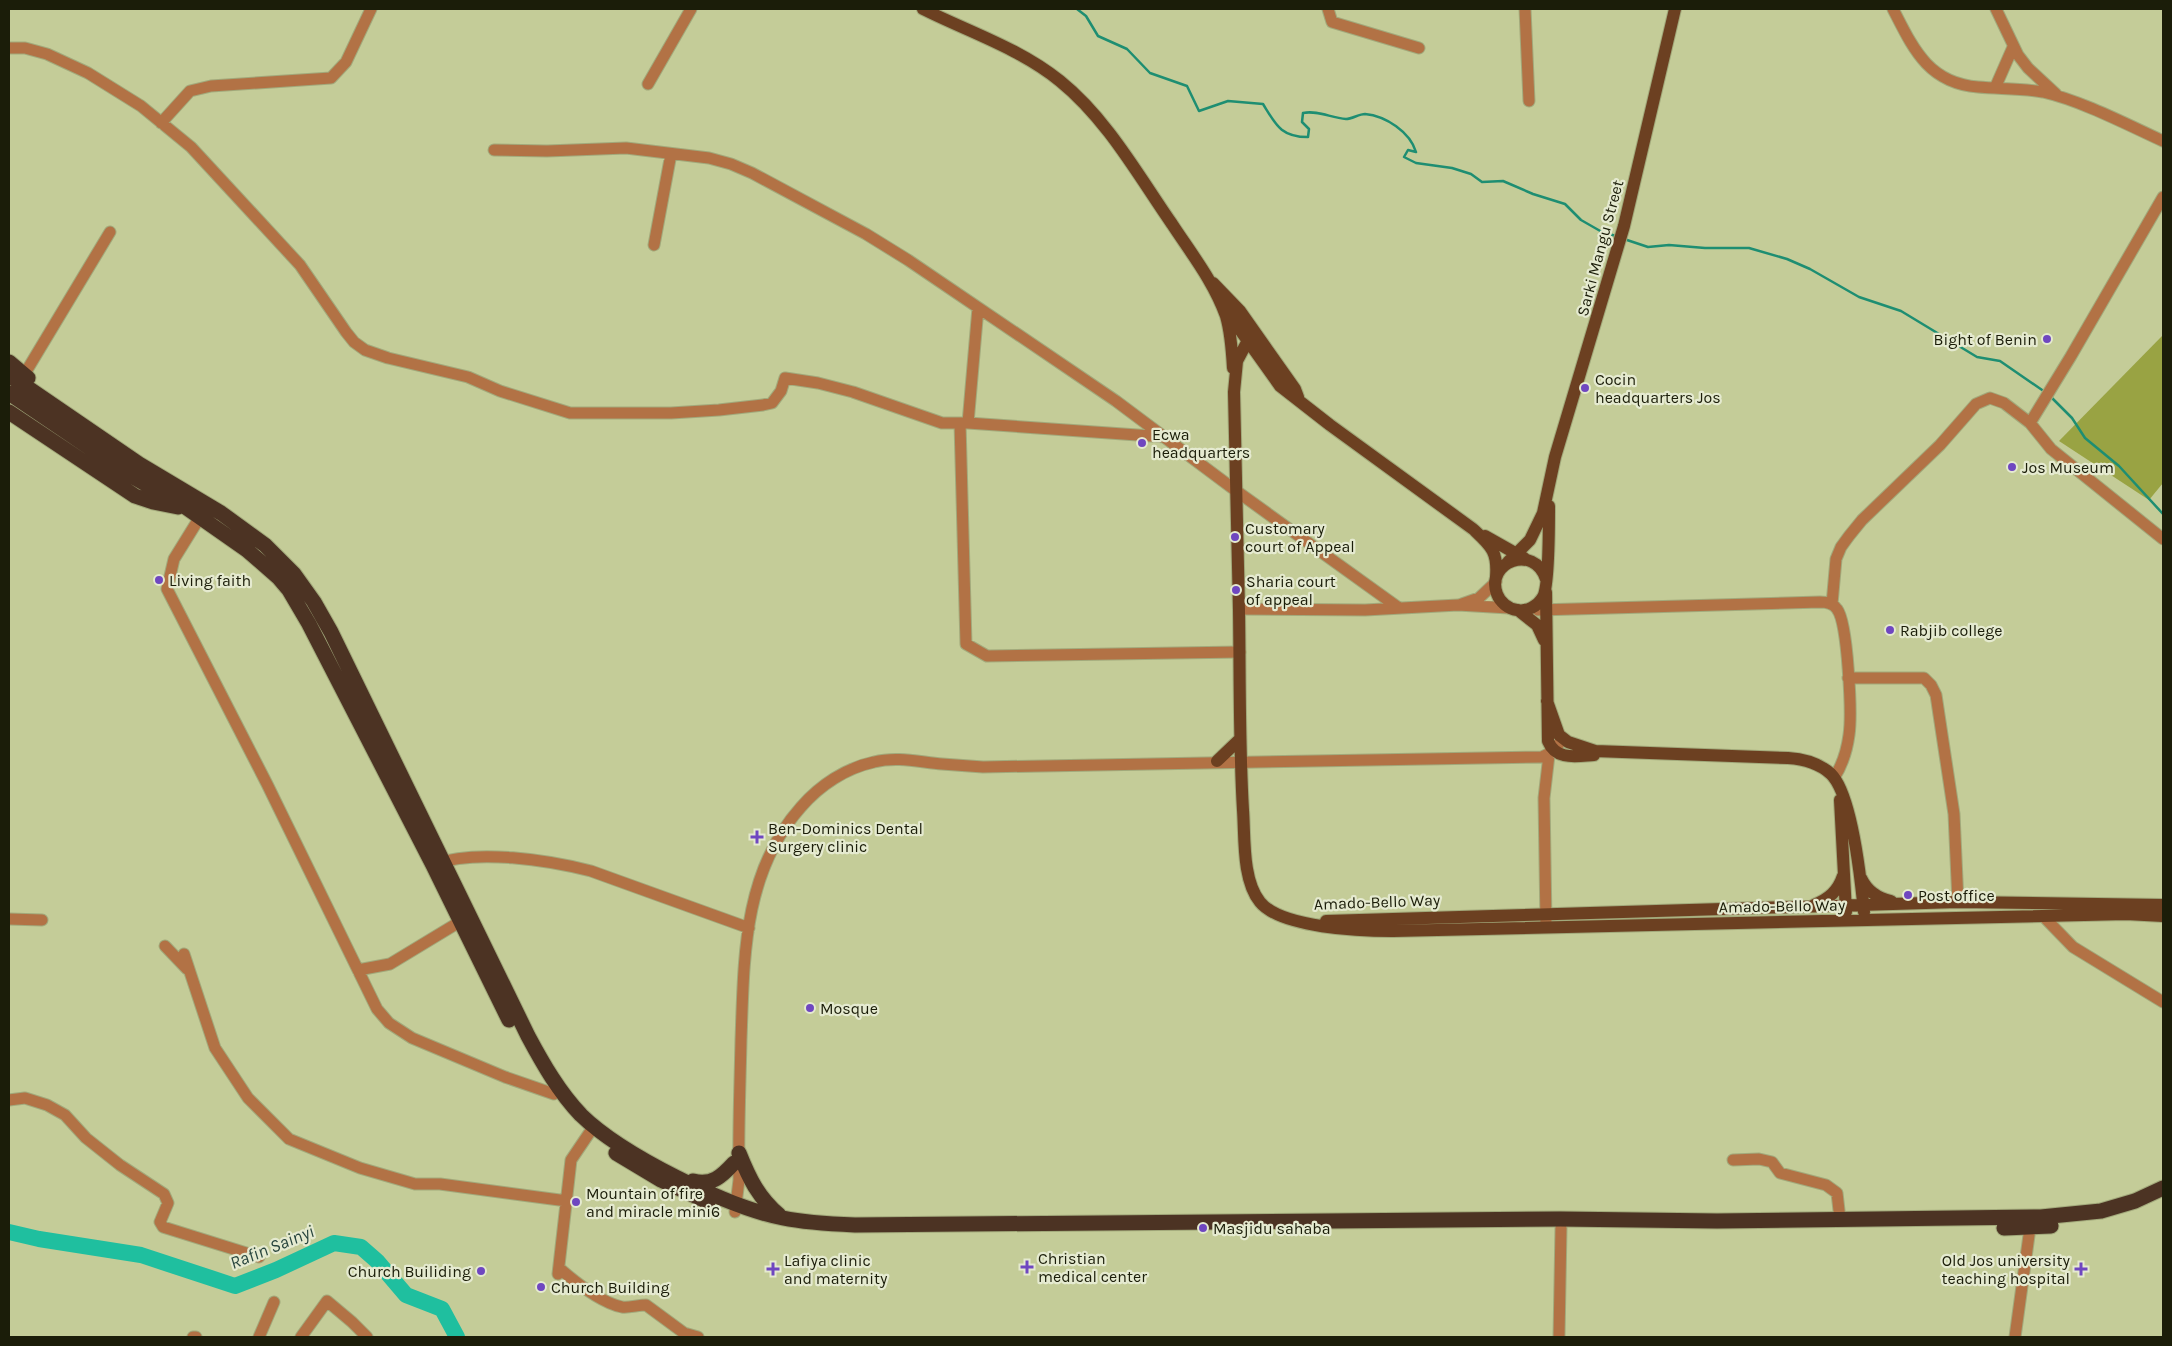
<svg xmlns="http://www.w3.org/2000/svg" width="2172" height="1346" viewBox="0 0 2172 1346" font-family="Karla,sans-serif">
  <rect width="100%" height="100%" fill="#c4cc98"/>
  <!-- green -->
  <path fill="#99a343" d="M2163,335V483L2149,500L2059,441Z"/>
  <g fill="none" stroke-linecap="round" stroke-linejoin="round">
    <!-- stream -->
    <path stroke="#1e8e72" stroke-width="2.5" d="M1077,9L1086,16L1098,36L1127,49L1150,73L1187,86L1199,111L1228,101L1263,104C1276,125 1281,137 1308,137L1309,129L1302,122L1303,113C1318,110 1331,118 1346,119C1352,119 1359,114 1365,114C1386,116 1410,132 1416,152L1408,150L1404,157L1416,163L1452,168L1471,174L1482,182L1503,181L1533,194L1565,204L1581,220L1602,232L1616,236
      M1624,239L1648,247L1669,245L1705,248H1749L1787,259L1810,269L1859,297L1901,311L1977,357L2000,361L2045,392
      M2051,397L2072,418L2085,438L2119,466L2163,514"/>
    <!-- river -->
    <path stroke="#1fbf9f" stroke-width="16" d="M9,1232L39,1239L141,1255L235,1286L276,1270L334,1243L361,1247L377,1261L406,1295L442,1309L457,1337"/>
    <defs>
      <path id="minor" d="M1328,9L1332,22L1419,48
        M1525,9L1529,101
        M1893,9C1913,48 1928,83 1978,87C1999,89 2021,88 2043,92C2082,101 2126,124 2163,141
        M1996,9L2018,55L2028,68L2056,94
        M9,48H25L47,54L88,73L141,106L191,147L300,265L346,332L354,342L365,350L388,358L468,377L500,391L570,413H671L719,410L763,405L772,403L781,391L785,378L818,383L853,392L942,423H968L1166,437
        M648,84L691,9
        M1995,88L2013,47
        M161,123L190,91L211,86L331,78L346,62L371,9
        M494,150L547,151L626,148L709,158L731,164L752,173L866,234L908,260L1116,401L1235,490L1399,608
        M654,245L671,154
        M24,375L110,232
        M960,423L966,644L987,656L1240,652
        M968,423L978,308
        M2030,423L2071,356L2163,197
        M200,517L174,559L167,589L267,784L377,1009L389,1023L412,1038L505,1077L554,1094
        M1462,604L1479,598L1496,582
        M1832,604L1836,559L1841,547L1849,536L1862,520L1940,445L1976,404L1990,398L2004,403L2030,423L2051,449L2163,539
        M1239,609L1365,610L1458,605L1509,608
        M1538,610L1820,602C1827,602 1833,603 1837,609C1848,623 1852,715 1849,735C1847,750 1843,764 1834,778
        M1848,678H1924L1931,685L1936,695L1954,814L1958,902
        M435,864C477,849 548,860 591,871L749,928
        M2043,916L2073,947L2163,1002
        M9,919L42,920
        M1546,923L1544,798L1549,755
        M165,946L187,969
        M184,954L215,1048L248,1098L289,1139L360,1168L415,1184H440L567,1201
        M358,970L390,964L461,921
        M9,1100L25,1098L47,1105L65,1115L86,1138L120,1165L164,1194L168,1203L160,1222L163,1227L259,1257
        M1733,1160L1759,1159L1772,1162L1780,1173L1826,1185L1837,1193L1840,1219
        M735,1212L739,1180C738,1133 740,1087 741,1040C744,957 743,872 801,807C820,785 846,768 874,762C897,756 919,762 942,764C956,765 970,766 983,767L1542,757L1554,751L1562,739
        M559,1268C574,1281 602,1303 622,1307C629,1308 638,1305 646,1305L684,1333L698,1337
        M558,1274L571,1160L594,1126
        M193,1337H196
        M259,1337L274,1302
        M301,1337L327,1301L352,1322L367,1337
        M1559,1337L1561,1228
        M2015,1337L2030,1228"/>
      <path id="major" d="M923,9C969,32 1019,48 1060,81C1107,119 1138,175 1172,224C1191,253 1214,282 1226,316C1231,333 1232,350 1233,368
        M1213,283L1240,311L1295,389L1298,397
        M1228,313L1280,386L1330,425L1473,529C1491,546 1498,551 1496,577
        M1253,331L1237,361L1234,392C1235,465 1238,537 1239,610C1240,677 1239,744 1243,810C1245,837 1242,880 1260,902C1281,928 1361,931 1393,931L2126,914L2163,916
        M1485,536L1524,558
        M1508,562L1530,540L1543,513L1555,457L1624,226L1675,9
        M1546,579C1534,543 1485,562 1497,594C1500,602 1508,609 1517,610C1527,612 1538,606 1543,597C1549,586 1549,522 1549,506
        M1546,592L1548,741C1556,761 1577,756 1594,755
        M1518,610L1537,625L1544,640
        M1547,701L1559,735L1568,742L1595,751L1788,758C1804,759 1819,763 1831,774C1852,795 1861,881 1864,912
        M1217,761L1240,739
        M1840,800L1846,912
        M1861,878C1867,891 1877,898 1891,901
        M1814,905C1829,899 1838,891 1843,876
        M1326,921L1958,902L2163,905"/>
      <path id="highway" d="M9,362L28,378
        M9,375L139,464L221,513L265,545L294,574L314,602L331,632L528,1036C543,1064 559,1092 581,1115C622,1155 727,1207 783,1218C807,1223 831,1224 855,1225L1560,1219L1717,1221L2041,1217L2101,1211L2135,1201L2163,1188
        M9,393L130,475L187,508L247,550L278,577L289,590L309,624L433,865L509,1020
        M9,412L135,496L153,502L178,507
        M616,1153L661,1180L708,1202
        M739,1153C749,1178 758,1197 779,1215
        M693,1181C712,1186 722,1176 734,1163
        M2004,1228L2051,1226"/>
    </defs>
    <!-- minor casing -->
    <use href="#minor" stroke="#a2a97b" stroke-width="13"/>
    <!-- major casing -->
    <use href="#major" stroke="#a2a97b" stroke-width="14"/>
    <!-- highway casing -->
    <use href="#highway" stroke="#a2a97b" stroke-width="17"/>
    <!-- minor -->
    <use href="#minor" stroke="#b27245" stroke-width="11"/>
    <!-- major -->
    <use href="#major" stroke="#6c4021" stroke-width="12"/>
    <!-- highway -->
    <use href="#highway" stroke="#4c3323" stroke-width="15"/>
  </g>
  <!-- markers -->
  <g fill="#6f47c0" stroke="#e5ead0" stroke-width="2">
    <circle cx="2047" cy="339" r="5"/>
    <circle cx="1585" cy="388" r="5"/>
    <circle cx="1142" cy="443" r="5"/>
    <circle cx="2012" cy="467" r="5"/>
    <circle cx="1235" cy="537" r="5"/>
    <circle cx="159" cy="580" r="5"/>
    <circle cx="1236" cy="590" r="5"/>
    <circle cx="1890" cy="630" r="5"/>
    <path d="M754.5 829.5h5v5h5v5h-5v5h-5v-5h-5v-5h5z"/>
    <circle cx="1908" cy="895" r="5"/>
    <circle cx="810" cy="1008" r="5"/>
    <circle cx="576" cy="1202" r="5"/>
    <circle cx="1203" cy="1228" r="5"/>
    <path d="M1024.5 1259.5h5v5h5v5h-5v5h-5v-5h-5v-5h5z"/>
    <path d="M770.5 1261.5h5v5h5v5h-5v5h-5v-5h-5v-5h5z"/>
    <path d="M2078.5 1261.5h5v5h5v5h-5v5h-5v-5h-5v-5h5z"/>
    <circle cx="481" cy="1271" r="5"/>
    <circle cx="541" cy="1287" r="5"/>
  </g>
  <g text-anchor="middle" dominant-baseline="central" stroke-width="4.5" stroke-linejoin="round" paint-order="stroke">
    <!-- street labels -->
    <g font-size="16" fill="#1b1d09" stroke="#e5ead0">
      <text transform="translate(1600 248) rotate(-75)">Sarki Mangu Street</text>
      <text transform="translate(1377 902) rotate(-2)">Amado-Bello Way</text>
      <text transform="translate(1782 906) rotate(-1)">Amado-Bello Way</text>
    </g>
    <!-- poi labels -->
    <g font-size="16" fill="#1b1d09" stroke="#e5ead0" text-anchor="start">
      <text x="2037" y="339" text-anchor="end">Bight of Benin</text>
      <text x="1595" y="379">Cocin<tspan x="1595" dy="18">headquarters Jos</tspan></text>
      <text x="1152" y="434">Ecwa<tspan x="1152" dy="18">headquarters</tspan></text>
      <text x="2022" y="467">Jos Museum</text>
      <text x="1245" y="528">Customary<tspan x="1245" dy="18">court of Appeal</tspan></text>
      <text x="169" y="580">Living faith</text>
      <text x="1246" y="581">Sharia court<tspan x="1246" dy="18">of appeal</tspan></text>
      <text x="1900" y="630">Rabjib college</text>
      <text x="768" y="828">Ben-Dominics Dental<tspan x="768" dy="18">Surgery clinic</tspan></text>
      <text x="1918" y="895">Post office</text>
      <text x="820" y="1008">Mosque</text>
      <text x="586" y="1193">Mountain of fire<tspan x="586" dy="18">and miracle mini6</tspan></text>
      <text x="1213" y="1228">Masjidu sahaba</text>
      <text x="1038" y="1258">Christian<tspan x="1038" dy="18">medical center</tspan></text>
      <text x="784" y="1260">Lafiya clinic<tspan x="784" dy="18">and maternity</tspan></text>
      <text x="2070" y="1260" text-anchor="end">Old Jos university<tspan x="2070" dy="18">teaching hospital</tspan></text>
      <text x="471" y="1271" text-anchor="end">Church Builiding</text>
      <text x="551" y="1287">Church Building</text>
    </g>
    <!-- water labels -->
    <g font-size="18" font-style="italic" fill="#29463e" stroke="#e5ead0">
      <text transform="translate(272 1247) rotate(-22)">Rafin Sainyi</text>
    </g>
  </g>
  <!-- border -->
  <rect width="2172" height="1346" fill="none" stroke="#1b1d09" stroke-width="20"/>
</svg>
